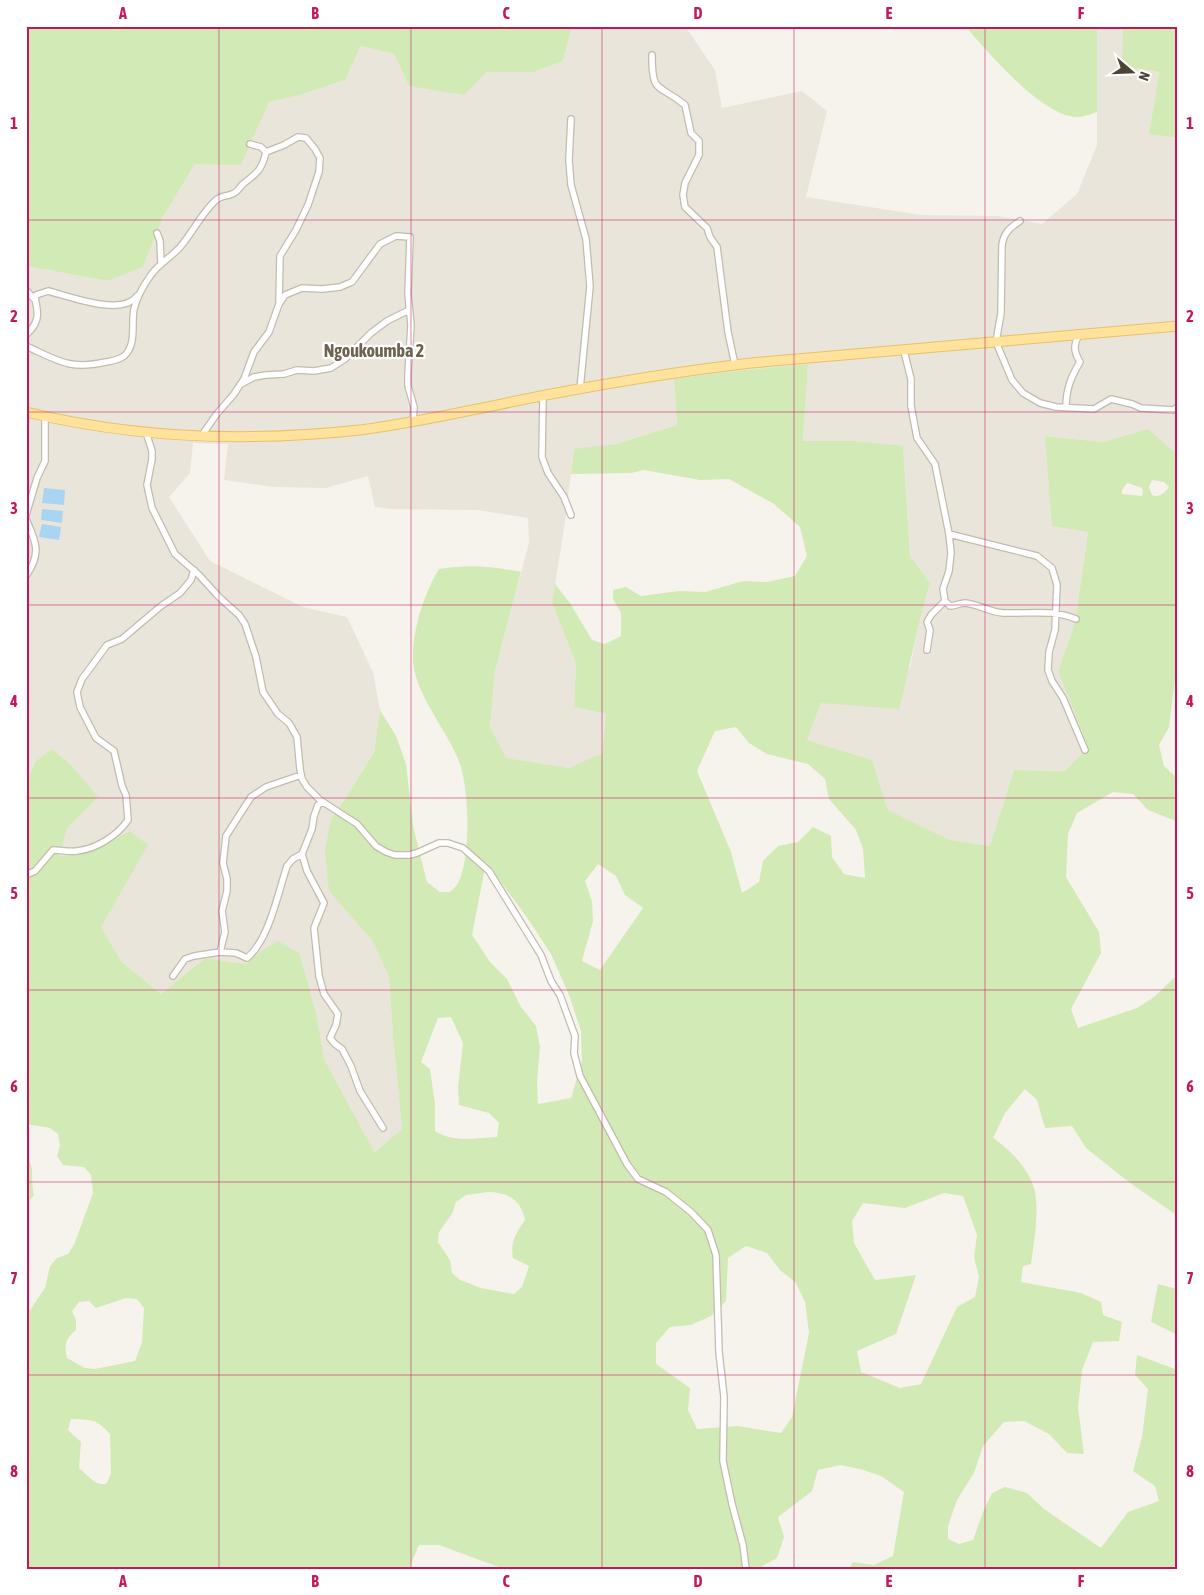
<svg xmlns="http://www.w3.org/2000/svg" width="1204" height="1595" viewBox="0 0 1204 1595" font-family="'Asap Condensed',sans-serif">
  <rect width="100%" height="100%" fill="#f6f3ec"/>
  <!-- residential -->
  <path fill="#eae5da" d="M572,26H685L715,70L722,108L802,91L827,111L806,197L921,215L998,216L1042,224L1077,194L1097,145V26H1123V66L1159,72L1149,134L1178,138V452H1173L1148,429L1103,442L1046,436L1088,532L1075,623L1058,671L1085,739V750L1065,771L1014,770L990,846L950,840L888,810L872,760L807,740L821,703L910,668L920,617L930,583L910,556L903,447L855,441H803L808,364L724,372L674,379L677,425L616,444L574,450L564,529L552,603L576,664L574,707L606,714L602,753L569,768L505,758L490,727L495,671L529,543L528,518L477,510L391,509L375,507L368,476L326,488L274,487L224,480L228,444L193,443L190,473L169,497L210,561L303,607L347,617L373,672L380,710L374,752L351,790L331,819L329,891L373,942L389,977L393,1037L402,1129L373,1152L324,1059L317,1017L300,954L261,951L246,964L205,958L161,994L122,962L101,927L130,831L88,853L60,856L67,828L35,762L26,782V266L108,281L143,267L163,217L195,164H241L269,102L300,95L345,80L361,46L394,54L409,86L486,72H534L563,61Z"/>
  <!-- green -->
  <path fill="#d2eab5" fill-rule="evenodd" d="M26,26H572L563,61L534,72H486L464,95L409,86L394,54L361,46L345,80L300,95L269,102L241,165L195,164L163,217L143,267L108,281L26,266Z
    M965,26H1097V112C1091,114 1084,117 1078,117C1042,117 988,52 965,26Z
    M1123,26H1178V138L1149,134L1159,72L1122,66Z
    M808,364L803,441H855L903,446L910,556L930,583C917,625 910,667 899,709L821,703L807,740L872,760L888,810L950,840L990,846L1014,770L1065,771L1085,750V739L1058,671L1075,623L1088,532L1052,526L1045,436L1103,442L1148,429L1173,451L1178,452V656L1169,727L1159,745L1164,766L1178,779V822L1148,810L1133,794L1113,792L1077,813L1068,834L1066,877L1099,932L1101,953L1071,1009L1078,1028L1137,1008L1154,997L1178,974V1216L1130,1183L1086,1148L1072,1126L1045,1128L1037,1100L1025,1089L1005,1113L993,1138C1010,1149 1031,1171 1035,1192C1039,1215 1034,1241 1031,1264L1023,1266L1021,1282L1081,1293L1101,1302L1103,1315L1122,1322L1119,1341L1093,1342L1082,1370L1078,1408L1084,1454L1067,1453L1049,1434L1024,1421L1004,1422L983,1446L974,1473L957,1500L948,1526V1539L959,1544L973,1540L983,1512L992,1493L1005,1487L1027,1493L1044,1509L1101,1548L1128,1512L1159,1501L1155,1486L1133,1471L1142,1437L1148,1389L1135,1375L1137,1355L1178,1370V1569H849L853,1562L874,1565L893,1556L904,1492L881,1476L860,1469L840,1465L818,1470L812,1491L778,1517L784,1537L777,1558L757,1569H504L439,1545H419L409,1569H26V1316L45,1288L50,1266L57,1258L68,1254L74,1245L93,1193L91,1175L84,1167L63,1165L57,1156L60,1145L58,1134L50,1128L26,1124V782L35,762L52,749L70,764L98,797L67,828L60,856L88,853L130,831L148,845L101,927L122,962L161,994L205,958L246,964L261,951L278,941L300,954L317,1017L324,1059L374,1152L402,1129L393,1037L389,977L373,942L329,891L325,851L331,819L351,790L374,752L380,710L396,736L406,764L413,826L427,882L440,892H450C453,889 458,885 459,881C471,855 469,790 460,764C448,730 412,692 413,656C413,628 425,591 439,569C469,564 492,566 521,572L495,671L490,727L506,758L569,768L602,753L606,714L574,707L576,664L552,603L555,584L570,603L592,640L605,644L621,636V613L613,599V590L626,587L641,596L679,591L705,592L743,581L767,582L795,576L807,556L800,527L774,504L729,479L700,480L644,470L631,473L571,474L574,449L616,444L677,425L674,379L724,372ZM1152,480L1164,482L1169,487C1164,493 1160,498 1152,495L1149,487ZM1127,483L1142,488L1143,492L1142,496L1122,494V490ZM736,727L749,743L767,754L808,764L825,779L829,799L856,830L863,849L865,878L844,874L832,857L831,836L813,827L798,842L778,846L763,861L759,882L742,893L731,852L697,771L715,731ZM486,862L528,919L551,954L569,995L581,1031L582,1061L571,1098L538,1104L537,1080L540,1047L536,1026L521,1007L507,979L490,962L472,935ZM598,864L616,876L625,895L643,908L600,970L582,961L593,921L592,901L585,881ZM451,1017L463,1043L458,1087L459,1105L489,1113L499,1123L497,1137C476,1138 453,1143 435,1131V1104L430,1069L421,1062L438,1018ZM488,1192C508,1192 521,1200 525,1220C516,1233 510,1242 513,1258L529,1266L522,1287L514,1294L481,1288L460,1280L452,1273L450,1260L438,1242L439,1232L452,1214L456,1202L466,1195ZM944,1193L963,1196L977,1235L974,1257L979,1277L975,1297L957,1307L921,1384L900,1388L861,1372L857,1351L896,1334L916,1275L875,1280L854,1243L852,1221L863,1203L905,1208ZM746,1246L767,1253L780,1270L796,1283L805,1302L809,1333L792,1417L781,1433L738,1426L697,1429L688,1410L690,1388L656,1364V1343L670,1327L691,1325L711,1316L726,1301L728,1258ZM126,1298L137,1299L144,1308L142,1342L135,1361L95,1369L85,1368L67,1358C64,1345 65,1339 76,1330V1320L72,1311L79,1302L89,1301L96,1308ZM71,1419C93,1420 95,1418 110,1434L111,1473L107,1483C96,1488 87,1474 79,1468L81,1442L68,1430Z
    M26,1155C36,1168 30,1180 34,1195L26,1205Z
    M1158,1284L1177,1289L1178,1287V1335L1151,1322Z"/>
  <!-- water -->
  <path fill="#a9d4f2" d="M44,488L65,490L64,505L42,503Z
    M42,509L63,511L62,523L41,520Z
    M42,524L61,527L59,540L39,537Z"/>
  <g fill="none" stroke-linecap="round" stroke-linejoin="round">
    <defs>
      <path id="street" d="M652,55C652,95 658,83 685,105L691,133L699,141V155L685,183L683,195L685,207L707,228L710,237L717,247L728,332L735,365
        M571,119L569,160L571,185L586,239L590,286L580,389
        M250,144L261,147L266,152
        M266,152L284,145L298,137L306,138L315,149L320,158L319,172L308,205L296,230L280,256L279,304
        M1020,221C1010,228 1004,232 1002,245L1001,313L996,342L1012,380L1023,393L1040,403L1056,407L1094,409L1111,399L1132,404L1141,408L1173,410L1178,407
        M157,233L160,241L161,263
        M26,290L34,299
        M26,335C33,328 39,321 37,310C37,304 34,301 36,295L48,291C68,296 122,317 137,296
        M26,346C59,361 69,370 106,362C111,361 119,360 124,356C137,345 131,324 134,309C137,296 143,286 151,275C159,263 172,257 181,246C193,232 201,214 215,201C221,195 225,197 232,194C237,193 239,188 243,184C257,173 262,170 266,152
        M904,351L911,379V406L917,438L935,464L949,534L951,553L949,571L943,589L945,601L950,606C955,606 960,603 965,603C978,604 989,612 1003,613C1028,614 1052,609 1076,619
        M241,384L254,377L266,375L284,374L297,370L314,371L331,368L345,359L371,333L387,321L409,310
        M543,396L542,457L548,473L564,497L571,515
        M1066,408C1066,389 1071,377 1080,362C1074,352 1073,345 1079,335
        M146,432L152,451V459L147,485L152,508L175,554L199,575L219,597L239,615L245,624L256,657L263,692L278,714L289,723L297,737L300,769L302,779L307,787L320,800L357,824L376,846L386,852L395,855H409L417,853L439,843H448L463,848L489,871L541,955L551,981L560,995L575,1036L574,1053L580,1076L627,1164L638,1179L666,1192L691,1212L708,1230L716,1255L719,1352L724,1397L723,1461L732,1504L743,1545L746,1569
        M202,435L216,415L234,394L244,379L254,352L269,332L279,304L285,295L302,288L322,289L340,287L352,282L380,244L396,236L410,237L408,294L411,325L408,374V386L414,407L413,422
        M26,515L37,478L45,461V417
        M26,519C36,542 42,553 26,576
        M949,534L1037,556L1052,568L1057,585L1055,630L1049,652L1048,670L1052,681L1063,698L1085,750
        M927,650L930,630L927,622L931,615L945,601
        M323,802L318,805L314,816L312,829L302,854L307,871L324,903L314,928L319,976L324,994L338,1014L336,1025L330,1038L335,1044L342,1049L351,1066L360,1091L383,1128
        M26,875L35,871L53,850C61,850 69,852 77,851C96,849 117,836 128,820L126,795L122,786L114,751L96,738L80,707L77,692L82,679L107,645L122,639L161,606L180,593L191,580L194,570
        M220,952L225,932L222,911L227,891V879L223,863L226,836L251,797L266,787L301,775
        M173,976L185,959L194,956L220,952L236,953L247,958C269,940 278,893 287,866L293,859L302,854"/>
      <path id="primary" d="M26,412C134,438 250,442 360,430C423,422 484,407 546,395C614,382 682,371 751,363L1178,326"/>
    </defs>
    <!-- street casing -->
    <use href="#street" stroke="#c2bbae" stroke-width="8"/>
    <!-- primary casing -->
    <use href="#primary" stroke="#e6c16a" stroke-width="11"/>
    <!-- street -->
    <use href="#street" stroke="#fff" stroke-width="5.5"/>
    <!-- primary -->
    <use href="#primary" stroke="#ffe39c" stroke-width="9"/>
  </g>
  <!-- grid -->
  <path fill="none" stroke="#c2185b" stroke-width="1" stroke-opacity="0.55" d="M219,26V1569M411,26V1569M602,26V1569M794,26V1569M985,26V1569M26,220H1178M26,412H1178M26,605H1178M26,798H1178M26,990H1178M26,1182H1178M26,1375H1178"/>
  <g text-anchor="middle" dominant-baseline="central" stroke-width="4.5" stroke-linejoin="round" paint-order="stroke">
    <!-- quarter labels -->
    <g font-size="18" font-weight="bold" fill="#6e6250" stroke="#fff">
      <text x="374" y="350">Ngoukoumba 2</text>
    </g>
  </g>
  <!-- border -->
  <rect width="1204" height="1595" fill="none" stroke="#ffffff" stroke-width="55"/>
  <!-- north arrow -->
  <g transform="translate(1132 72) rotate(109)" stroke="#ffffff" stroke-width="4" paint-order="stroke">
  <path d="M0-4L9 19L0 12L-9 19Z" fill="#4b4439"/>
  <text y="-8" font-size="14" font-weight="bold" text-anchor="middle" fill="#4b4439">N</text>
  </g>
  <rect x="28" y="28" width="1148" height="1540" fill="none" stroke="#c2185b" stroke-width="2"/>
  <g font-size="16" text-anchor="middle" font-weight="bold" fill="#c2185b">
    <text x="123" y="19">A</text>
    <text x="315" y="19">B</text>
    <text x="506" y="19">C</text>
    <text x="698" y="19">D</text>
    <text x="889" y="19">E</text>
    <text x="1081" y="19">F</text>
    <text x="14" y="129">1</text>
    <text x="1190" y="129">1</text>
    <text x="14" y="322">2</text>
    <text x="1190" y="322">2</text>
    <text x="14" y="514">3</text>
    <text x="1190" y="514">3</text>
    <text x="14" y="707">4</text>
    <text x="1190" y="707">4</text>
    <text x="14" y="899">5</text>
    <text x="1190" y="899">5</text>
    <text x="14" y="1092">6</text>
    <text x="1190" y="1092">6</text>
    <text x="14" y="1284">7</text>
    <text x="1190" y="1284">7</text>
    <text x="14" y="1477">8</text>
    <text x="1190" y="1477">8</text>
    <text x="123" y="1587">A</text>
    <text x="315" y="1587">B</text>
    <text x="506" y="1587">C</text>
    <text x="698" y="1587">D</text>
    <text x="889" y="1587">E</text>
    <text x="1081" y="1587">F</text>
  </g>
</svg>
